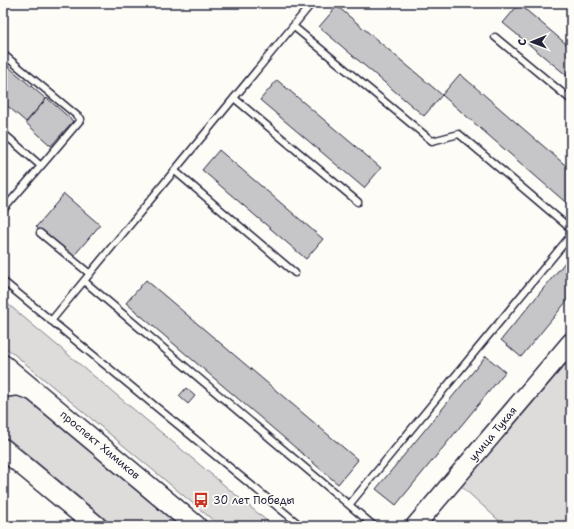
<svg xmlns="http://www.w3.org/2000/svg" width="574" height="529" viewBox="0 0 574 529" font-family="'Shantell Sans',sans-serif">
  <rect width="100%" height="100%" fill="#fdfcf7"/>
  <filter id="ink" filterUnits="userSpaceOnUse"><feTurbulence type="fractalNoise" baseFrequency=".025" numOctaves="2"/><feDisplacementMap in="SourceGraphic" scale="8" xChannelSelector="R" yChannelSelector="G"/><feConvolveMatrix kernelMatrix="1 2 1 2 8 2 1 2 1" color-interpolation-filters="sRGB"/></filter>
  <g filter="url(#ink)">
    <!-- green -->
    <path fill="#dddcdb" stroke="#807f8b" d="M3,300L273,526H220L3,345Z
      M571,358V526H505L461,486Z
      M15,395L26,399L179,526H114L3,434V397Z"/>
    <!-- building -->
    <path fill="#c6c6c8" stroke="#22223b" d="M519,4L571,48V79L503,23Z
      M337,6L442,95L424,116L319,27Z
      M3,62L46,99L26,122L3,102Z
      M460,74L571,170V207L442,95Z
      M277,80L381,168L364,188L260,100Z
      M47,98L73,121L51,146L26,123Z
      M219,150L323,239L306,259L202,170Z
      M64,194L100,225L72,258L36,227Z
      M571,255V296L521,357L501,340Z
      M146,280L358,460L338,484L126,303Z
      M486,356L505,372L396,505L376,489Z
      M186,388L195,396L188,404L179,396Z"/>
    <g fill="none" stroke-linecap="round" stroke-linejoin="round">
      <defs>
        <path id="lane" d="M293,26L432,141L459,134L571,229
          M495,37L571,100
          M3,54L81,119L41,166
          M234,98L358,202
          M3,133L41,166L3,210
          M175,171L295,273
          M40,233L90,274
          M3,281L301,526
          M84,281L374,526
          M51,321L312,3
          M349,505L571,235"/>
        <path id="secondary" d="M415,526L571,342"/>
        <path id="primary" d="M3,365L196,526
          M3,387L18,385L32,390
          M3,449L96,526"/>
      </defs>
      <!-- lane casing -->
      <use href="#lane" stroke="#22223b" stroke-width="9"/>
      <!-- secondary casing -->
      <use href="#secondary" stroke="#22223b" stroke-width="21"/>
      <!-- primary casing -->
      <use href="#primary" stroke="#22223b" stroke-width="23"/>
      <!-- lane -->
      <use href="#lane" stroke="#fdfcf7" stroke-width="6"/>
      <!-- secondary -->
      <use href="#secondary" stroke="#fdfcf7" stroke-width="18"/>
      <!-- primary -->
      <use href="#primary" stroke="#fdfcf7" stroke-width="20"/>
    </g>
  </g>
  <!-- icons -->
  <defs>
    <symbol id="bus-bare" viewBox="-9 -9 18 18"><path d="M-5-6H5V4H4V6H2V4H-2V6H-4V4H-5ZM-3.5-4V0h7V-4ZM-3.5 1.2v1.5H-2V1.2ZM2 1.2v1.5H3.5V1.2Z" fill="#c8321e" stroke="#fdfcf7" stroke-width="2.5" paint-order="stroke"/></symbol>
  </defs>
  <g fill-rule="evenodd">
    <use href="#bus-bare" x="190" y="489" width="22" height="22"/>
  </g>
  <g text-anchor="middle" dominant-baseline="central" stroke-width="3.5" stroke-linejoin="round" paint-order="stroke">
    <!-- street labels -->
    <g font-size="11" fill="#22223b" stroke="#fdfcf7">
      <text transform="translate(493 434) rotate(-50)">улица Тукая</text>
      <text transform="translate(100 445) rotate(40)">проспект Химиков</text>
    </g>
    <!-- poi labels -->
    <g font-size="11" fill="#22223b" stroke="#fdfcf7" text-anchor="start">
      <text x="213" y="500">30 лет Победы</text>
    </g>
  </g>
  <!-- margin -->
  <rect width="574" height="529" fill="none" stroke="#fdfcf7" stroke-width="16"/>
  <rect x="8" y="8" width="558" height="513" fill="none" stroke="#22223b" stroke-width="1.5" filter="url(#ink)"/>
  <!-- north arrow -->
  <g transform="translate(532 42) rotate(269)" stroke="#fdfcf7" stroke-width="3" paint-order="stroke">
  <path d="M0-3L7 15L0 10L-7 15Z" fill="#22223b"/>
  <text y="-6" font-size="11" font-weight="bold" text-anchor="middle" fill="#22223b">С</text>
  </g>
</svg>
